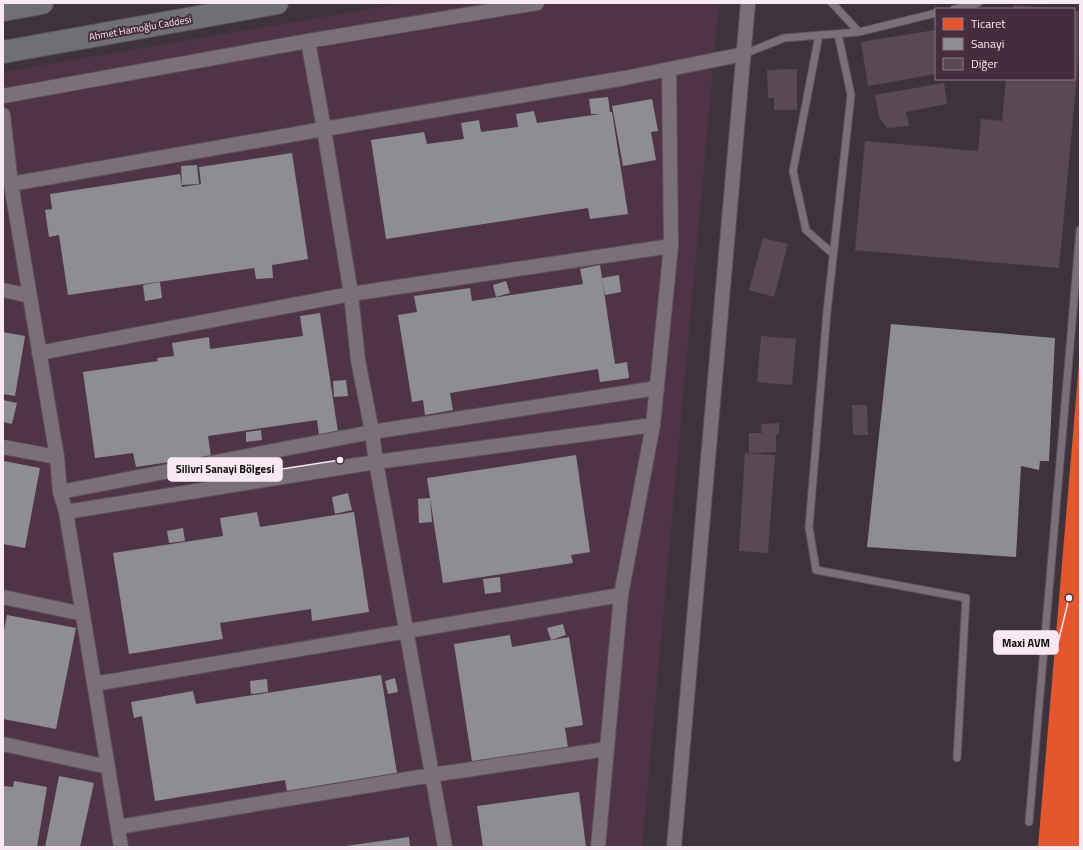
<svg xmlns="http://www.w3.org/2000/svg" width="1083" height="850" viewBox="0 0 1083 850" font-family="'Titillium Web',sans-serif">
  <rect width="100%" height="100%" fill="#3f333b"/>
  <!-- built -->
  <path fill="#4f3447" d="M405,3H719L642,847H3V72Z"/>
  <!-- shops -->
  <path fill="#e4572e" d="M1079,363H1080V847H1038Z"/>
  <!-- industry -->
  <path fill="#8d8d92" d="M608,97L610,112H612L628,214L590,219L588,208L386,239L371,140L424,132L427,144L464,139L461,123L479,120L481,132L518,127L516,114L534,111L537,123L600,114H591L589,99Z
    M652,99L658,131L651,132L656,160L623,166L612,106Z
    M292,153L308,259L272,265L273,278L256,279L254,268L68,295L59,235L49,237L45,210L52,209L50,194L180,174L182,187L201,184L199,167Z
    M197,165L199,184L182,185L181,166Z
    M600,265L615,364L627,362L629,378L600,382L598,369L450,393L453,410L425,415L423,400L412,402L398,315L417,312L414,296L470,288L472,301L583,284L580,269Z
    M619,275L621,292L605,295L602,278Z
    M506,281L510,293L496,297L493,285Z
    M160,282L162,298L145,301L143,285Z
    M320,313L338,432L319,435L317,420L208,436L211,456L136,467L133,453L95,458L83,372L158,361L157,358L174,356L172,343L209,337L210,349L303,336L300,316Z
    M891,324L1055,338L1049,461H1040L1039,470L1021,466L1016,557L867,547Z
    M3,332L25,336L15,396L3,394Z
    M346,380L348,396L334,397L333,381Z
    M3,400L17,403L12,424L3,422Z
    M261,430L262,440L246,442V432Z
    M576,455L590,552L571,555L573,563L443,583L427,478Z
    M4,461L40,468L25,548L3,544Z
    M348,493L352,510L335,514L332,497Z
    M430,498L432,522L419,523L418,499Z
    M257,512L260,527L354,512L369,612L312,621L311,609L220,623L223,639L129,654L113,553L223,536L220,518Z
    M183,528L185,541L169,543L167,531Z
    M500,577L501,592L485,594L483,579Z
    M7,615L76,628L56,729L3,719V635Z
    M563,624L566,635L551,640L547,628Z
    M510,635L512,647L569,637L583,725L565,728L568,747L472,762L454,644Z
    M381,675L397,773L287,791L285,780L155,801L142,716L134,718L131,702L193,691L196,704Z
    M395,678L398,692L388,694L385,681Z
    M267,679L268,692L251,694L250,681Z
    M59,776L94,783L80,847H45Z
    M14,781L47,787L37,847H3V786L13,787Z
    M579,792L586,847H483L477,806Z
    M409,837L410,847H346V846Z"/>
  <!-- building -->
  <path fill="#5a4955" d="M1013,5L1046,8V9H1013Z
    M1074,11H1080V43L1059,268L855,250L865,141L978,151L981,119L1002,121L1006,79H1074Z
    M935,30L936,39V74L868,86L861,42Z
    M797,69V110H774V98H768L767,70Z
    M944,83L947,104L906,112L909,126L887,128L879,117L875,95Z
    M763,238L788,244L774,297L749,290Z
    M761,336L796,339L792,385L757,382Z
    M852,405H867L868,435H853Z
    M779,423V434H776V452L749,453V433H762L761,424Z
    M745,453L775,455L768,553L739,551Z"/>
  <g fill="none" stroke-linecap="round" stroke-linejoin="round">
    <defs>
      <path id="lane" d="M832,3L859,32L936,13
        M954,9L978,3
        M838,34L851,95L827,312L809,527L816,570L966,598L957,758
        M819,35L793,171L806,230L833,254
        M744,54L784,38L859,32
        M1029,822L1080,230"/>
      <path id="street" d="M308,41L324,129L351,294L358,360L372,432L376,462L445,847
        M3,96L308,41L537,3
        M3,115L11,184L57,457L60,492L66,512L121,847
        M11,184L324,129L625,78L744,54
        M3,290L30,296
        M39,353L351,294L671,246
        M3,447L57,457
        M60,492L372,432L657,388
        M66,512L376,462L653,425
        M3,597L83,614
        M94,684L621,595
        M3,744L108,767
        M118,827L432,775L607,749
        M598,847L621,595L653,425L671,246L669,69
        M674,847L748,3"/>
      <path id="highway" d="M3,10L42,3
        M3,52L277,3"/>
    </defs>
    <!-- lane casing -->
    <use href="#lane" stroke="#5c5159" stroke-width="9"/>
    <!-- street casing -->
    <use href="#street" stroke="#5c5159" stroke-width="16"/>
    <!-- highway casing -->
    <use href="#highway" stroke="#5c5159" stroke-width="24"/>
    <!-- lane -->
    <use href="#lane" stroke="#7b7077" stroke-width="7"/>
    <!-- street -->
    <use href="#street" stroke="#7b7077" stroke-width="14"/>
    <!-- highway -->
    <use href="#highway" stroke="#6f7076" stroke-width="22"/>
  </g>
  <g text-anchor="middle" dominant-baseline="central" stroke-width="4" stroke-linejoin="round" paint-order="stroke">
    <!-- street labels -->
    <g font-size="10" fill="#f9e9f3" stroke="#452d3d">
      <text transform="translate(140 28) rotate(-10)">Ahmet Hamoğlu Caddesi</text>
    </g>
  </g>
  <!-- callouts -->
  <path fill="none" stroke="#f9e9f3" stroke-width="1.5" d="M340 460L282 469M1069 598L1058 643"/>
  <g fill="#f9e9f3" stroke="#452d3d" stroke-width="1.5">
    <circle cx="340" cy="460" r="4"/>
    <circle cx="1069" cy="598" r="4"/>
  </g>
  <g fill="#f9e9f3" stroke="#f9e9f3" stroke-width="1.5">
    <rect x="168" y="458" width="114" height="23" rx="4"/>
    <rect x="994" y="631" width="64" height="23" rx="4"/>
  </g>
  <g font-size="11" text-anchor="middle" font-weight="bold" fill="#111">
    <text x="225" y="473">Silivri Sanayi Bölgesi</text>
    <text x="1026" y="647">Maxi AVM</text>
  </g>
  <!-- border -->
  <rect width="1083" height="850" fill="none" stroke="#f9e9f3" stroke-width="8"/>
  <!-- legend -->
  <rect x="935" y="8" width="140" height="72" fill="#452d3d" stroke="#8d7886"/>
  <rect x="943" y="18" width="20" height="12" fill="#e4572e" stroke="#8d7886"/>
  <text x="971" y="28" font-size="12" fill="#f9e9f3">Ticaret</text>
  <rect x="943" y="38" width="20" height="12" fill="#8d8d92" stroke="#8d7886"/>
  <text x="971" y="48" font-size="12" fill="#f9e9f3">Sanayi</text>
  <rect x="943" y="58" width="20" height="12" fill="#5a4955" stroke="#8d7886"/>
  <text x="971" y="68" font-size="12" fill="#f9e9f3">Diğer</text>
</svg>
